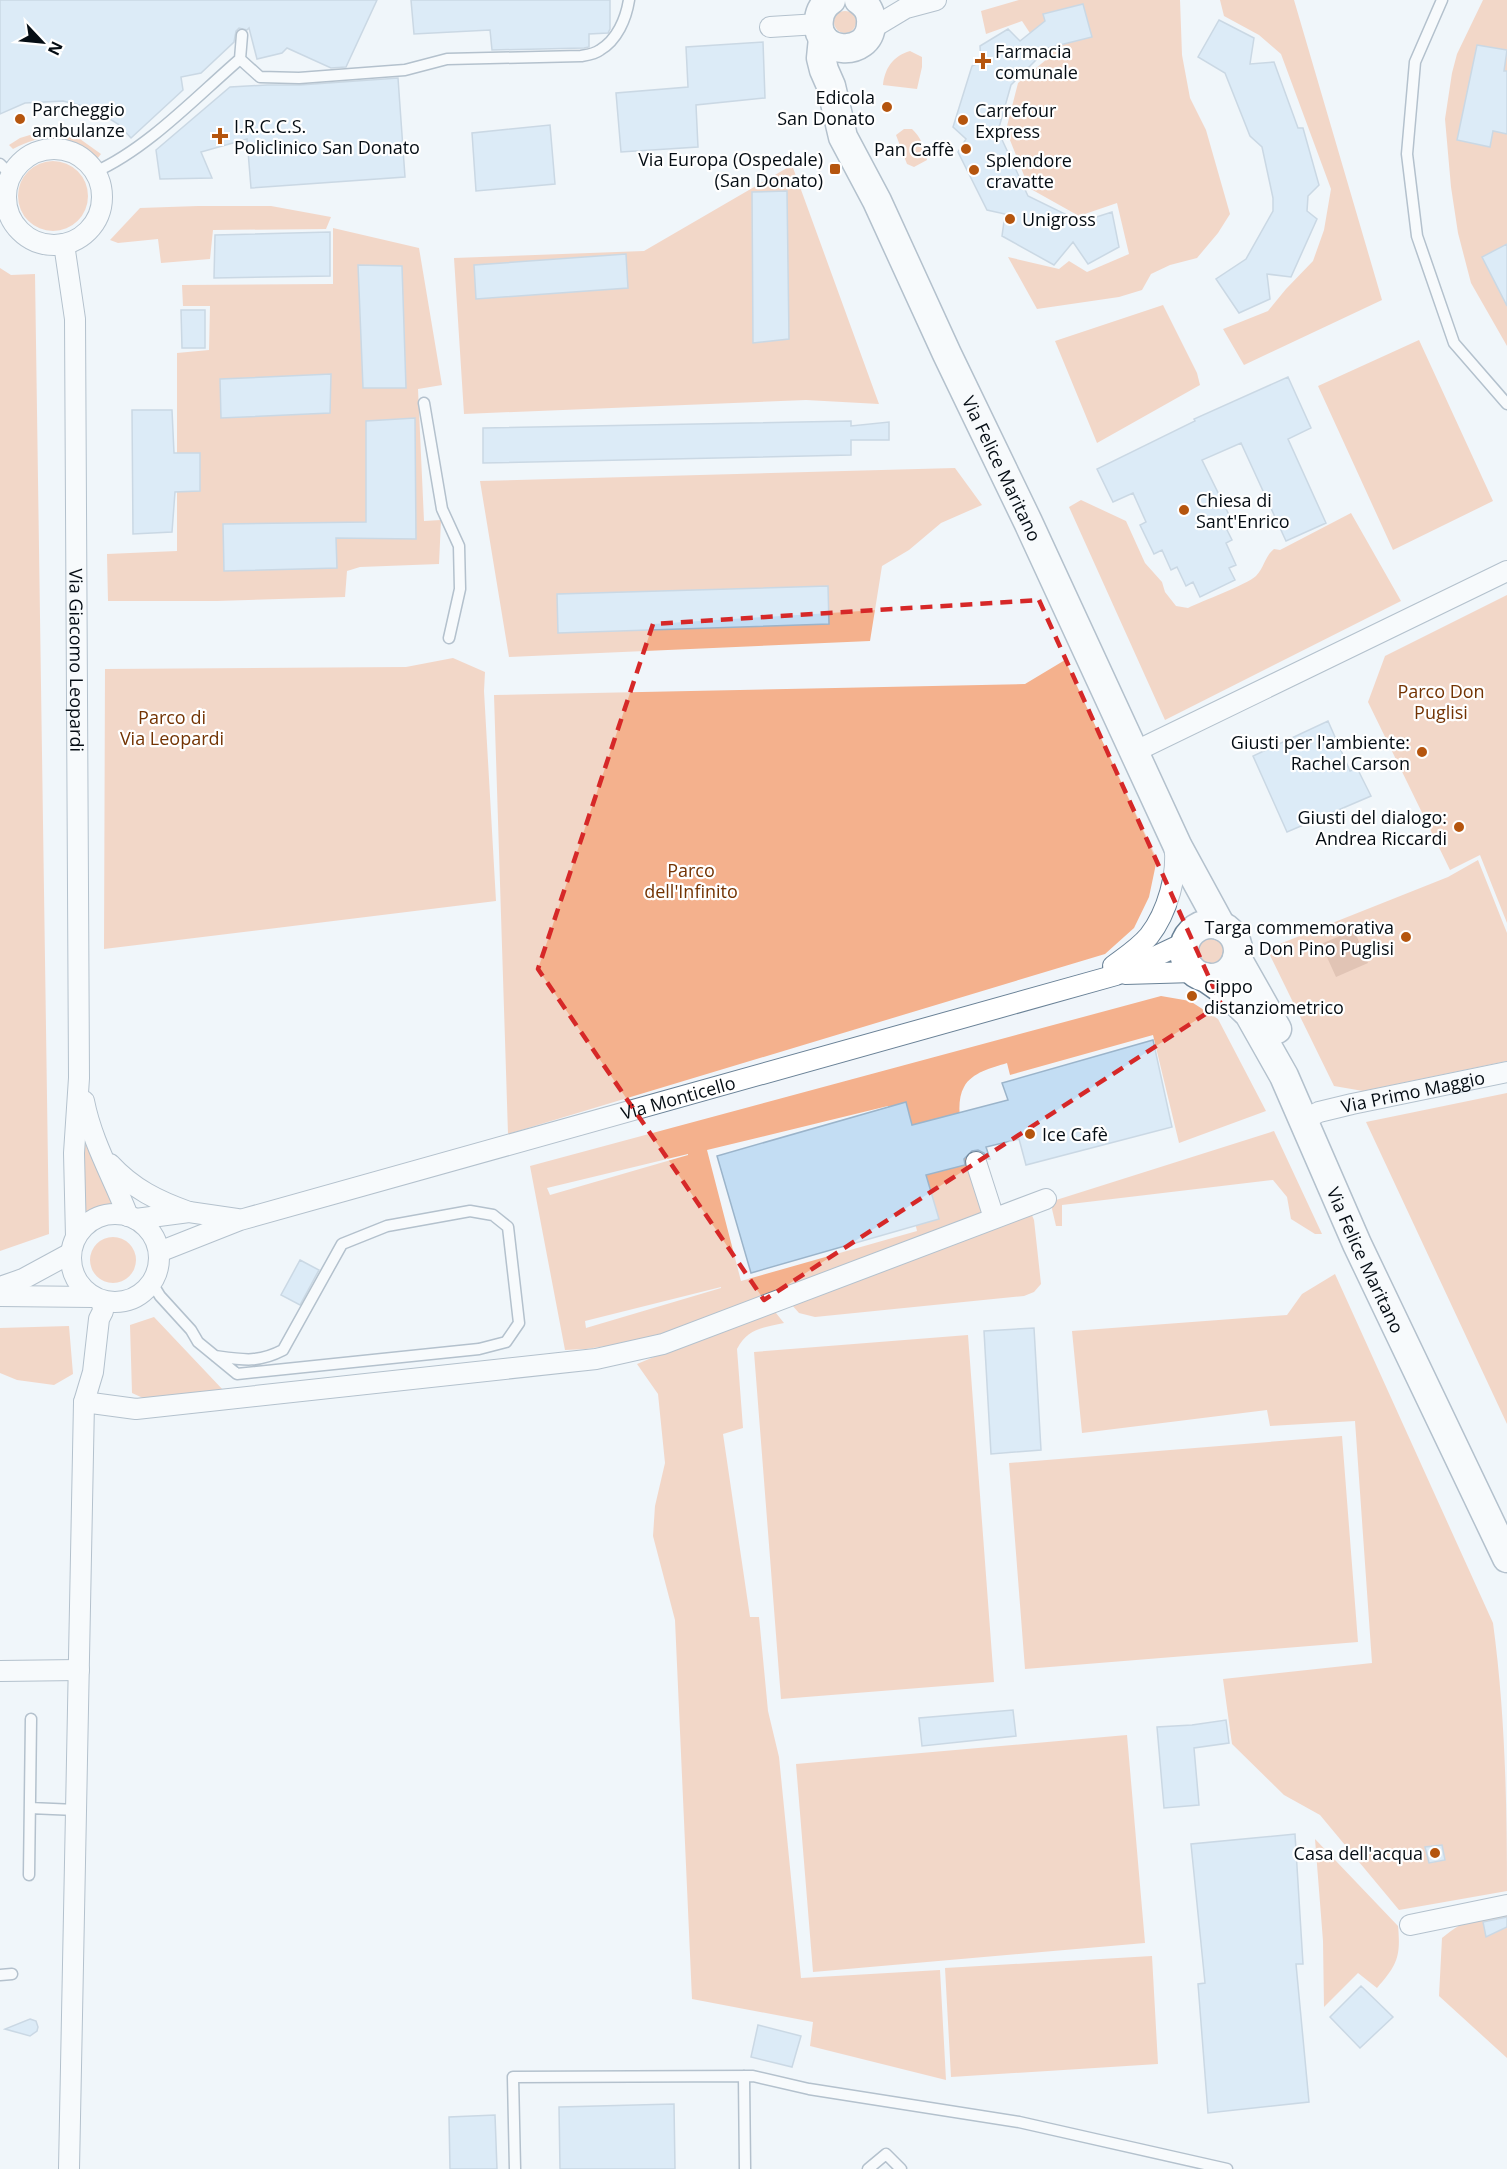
<svg xmlns="http://www.w3.org/2000/svg" width="1507" height="2169" viewBox="0 0 1507 2169" font-family="'Open Sans',sans-serif">
  <rect width="100%" height="100%" fill="#f0f5fa"/>
  <!-- green -->
  <path fill="#f4b18d" fill-rule="evenodd" d="M1019,0H1180L1182,55L1190,98L1206,130L1230,214L1218,233L1197,258L1170,265L1151,274L1142,290L1119,297L1037,309L1008,257L1059,269L1069,261L1087,272L1129,254L1117,203L1079,216L1029,188L1006,130L1018,83L1047,59L1022,21L986,34L981,11Z
    M1220,0H1294L1382,300L1244,365L1223,329L1268,311L1286,289L1313,261L1324,230L1331,189L1281,54L1259,35L1224,16Z
    M1483,0H1507V346L1471,283L1458,233L1451,187L1445,119L1452,73L1457,54Z
    M834 22a11 11 0 1 1 22 0a11 11 0 1 1-22 0Z
    M910,51L922,57V67L917,89L883,85C885,68 893,56 910,51Z
    M904,129H912C920,136 926,149 927,160L914,167L907,164L896,135Z
    M43,131L73,134L101,154L97,159C67,134 48,131 13,149L9,145L20,138Z
    M18 196a35 35 0 1 1 70 0a35 35 0 1 1-70 0Z
    M792,165L879,404L806,400L464,414L454,258L644,251Z
    M198,206H271L331,217L326,229L213,230L210,259L161,263L158,239L118,243L110,240L140,208Z
    M333,228L419,248L442,385L418,389L424,521L441,520L439,564L360,567L347,571L345,597L217,601H108L107,554L177,551V353L209,350L210,306H183L182,285L333,284Z
    M0,268L11,275L35,274L49,1234L0,1251Z
    M1163,305L1197,373L1200,385L1097,443L1055,341Z
    M1419,340L1493,501L1393,550L1318,386Z
    M955,468L982,505L941,523L909,550L882,566L870,641L509,657L480,481Z
    M1081,500L1126,521L1145,563L1162,582L1165,592L1176,606L1188,608C1202,601 1246,585 1256,576C1264,568 1265,556 1274,549L1280,550L1351,513L1401,601L1165,720L1069,507Z
    M1507,595V923L1480,855L1450,870L1368,702L1385,656Z
    M453,658L485,672L484,691L496,901L104,949L105,669L406,667Z
    M1065,660L1157,859L1149,897L1134,928L1105,954L508,1134L494,695L1025,684Z
    M1478,860L1507,933V1061L1363,1091L1334,1086L1267,949L1448,877Z
    M1198 952a15 15 0 1 1 30 0a15 15 0 1 1-30 0Z
    M1161,996L1190,1001L1218,1019L1266,1111L1179,1143L1153,1035L1010,1075L1007,1063C992,1068 972,1072 964,1087C948,1115 978,1186 988,1216L667,1337L586,1349L565,1350L530,1166ZM888,1106L917,1231L741,1281L707,1150ZM688,1155L550,1195L547,1188L688,1154ZM721,1287V1288L586,1328L585,1321Z
    M1507,1093V1424L1366,1122Z
    M1274,1131L1322,1234H1315L1291,1219L1287,1197L1273,1180L1062,1205V1226H1056L1052,1209L1053,1201Z
    M83,1139L108,1193L117,1207L109,1206L85,1217Z
    M1031,1213L1034,1220L1041,1284L1034,1292L1024,1296L815,1317L799,1313L791,1304Z
    M90 1260a23 23 0 1 1 46 0a23 23 0 1 1-46 0Z
    M1335,1274L1493,1623C1505,1711 1507,1802 1507,1891L1399,1910L1320,1815L1284,1795L1232,1744L1223,1679L1372,1663L1355,1421L1270,1426L1267,1410L1082,1433L1072,1331L1287,1315L1302,1294Z
    M772,1308L784,1323C762,1328 748,1328 737,1349L743,1428L723,1434L750,1617H759L768,1711L779,1757L801,1978L940,1970L946,2080L810,2046L813,2022L692,1999L675,1620L653,1536L655,1506L665,1463L658,1394L637,1364Z
    M154,1317L224,1391L143,1398L132,1393L130,1325Z
    M69,1326L73,1374L54,1385L17,1380L0,1373V1328Z
    M968,1335L994,1682L781,1699L754,1352Z
    M1342,1436L1358,1642L1025,1669L1009,1463Z
    M1127,1735L1145,1943L813,1972L796,1764Z
    M1315,1839L1398,1926C1401,1957 1397,1965 1377,1988L1358,1973L1324,2007L1323,1941Z
    M1507,1911V2058L1439,1996L1442,1938C1467,1918 1476,1917 1507,1911Z
    M1152,1956L1158,2064L951,2077L945,1968Z"/>
  <!-- water -->
  <path fill="#ce8862" d="M1354,930L1368,963L1336,977L1321,944Z"/>
  <!-- building -->
  <path fill="#c3ddf3" stroke="#9bb4ca" stroke-width="1.5" d="M0,0H377L346,67L331,68L287,48L282,53L257,59L249,28L247,30L239,28L236,31L234,42L201,73L181,77L183,90L131,138L118,124L102,114L83,106L63,101L25,103L0,114Z
    M411,0H610V29L608,33L589,34V47L584,48L492,50L490,30L414,34Z
    M1083,4L1092,37L1048,48L1011,85L998,131L1028,196L1081,222L1112,212L1119,247L1088,264L1073,242L1054,265L1002,236L1005,214L987,210L958,152L966,139L953,127L972,66L981,62L980,46L1008,29L1020,41L1045,21L1043,14Z
    M1219,20L1254,38L1250,64L1274,62L1298,128H1303L1319,185L1308,196L1307,211L1317,219L1291,277L1267,274L1270,299L1239,313L1216,279L1246,259L1273,211V198L1262,147L1250,136L1225,73L1198,57Z
    M763,42L765,98L696,105L698,147L621,152L616,93L688,87L686,47Z
    M1477,45L1507,50L1504,71H1507V134L1493,131L1490,147L1457,140Z
    M398,78L405,177L251,188L247,139L201,152L212,178L160,179L156,150L230,87L267,85H300Z
    M550,125L555,184L476,191L472,133Z
    M787,191L789,339L753,343L752,192Z
    M330,232V276L214,278L215,235Z
    M1507,244V306L1482,257Z
    M626,254L628,288L476,299L474,265Z
    M358,265L402,266L406,388H363Z
    M181,310H205V348H182Z
    M331,374L330,413L221,418L220,379Z
    M1288,377L1311,428L1288,439L1326,523L1286,541L1241,443L1202,460L1231,519L1223,522L1232,540L1226,543L1236,565L1229,568L1235,580L1200,597L1193,582L1186,586L1177,567L1171,570L1162,550L1154,554L1140,525L1146,522L1133,493L1113,502L1097,469L1195,421L1194,419Z
    M132,410H172L174,453H200V491L175,492L172,532L133,534Z
    M415,418L416,539L336,538L337,568L224,571L223,524L366,522V421Z
    M851,421V426L889,422V440H851V455L483,463V428Z
    M828,586L829,624L558,633L557,594Z
    M1328,721L1350,771L1357,768L1371,796L1287,832L1253,756Z
    M1153,1040L1172,1127L1026,1165L1019,1139L986,1147L990,1159H988L984,1153L978,1150L972,1151L964,1159L965,1165L926,1175L939,1219L751,1273L717,1156L906,1102L912,1125L1008,1100L1002,1083Z
    M300,1260L319,1270L300,1305L281,1295Z
    M1034,1328L1041,1450L991,1454L984,1331Z
    M1013,1710L1016,1736L922,1746L919,1718Z
    M1226,1720L1229,1743L1194,1748L1199,1805L1164,1808L1157,1727L1192,1725Z
    M1295,1834L1303,1964H1296L1309,2102L1208,2113L1198,1984L1205,1983L1191,1844Z
    M1442,1845L1445,1860L1429,1863L1425,1847Z
    M1507,1917V1927L1486,1937L1483,1922Z
    M1361,1986L1393,2017L1360,2048L1330,2017Z
    M30,2019L36,2021L38,2027L37,2031L30,2036L5,2029Z
    M758,2025L801,2036L792,2067L751,2057Z
    M674,2104L675,2169H560L559,2107Z
    M495,2115L497,2169H450L449,2117Z"/>
  <g fill="none" stroke-linecap="round" stroke-linejoin="round">
    <defs>
      <path id="lane" d="M1442,0L1415,62L1407,154L1417,236L1454,343L1507,404
        M240,59L242,35
        M0,164L11,175
        M95,172C147,149 196,97 240,59L260,77L299,78L405,70L447,59L581,56C587,55 595,54 600,50C617,40 626,19 629,0
        M424,403L442,509L459,546L460,589L449,638
        M152,1283L160,1296L191,1330L198,1342L237,1374L479,1349L506,1342L519,1323L508,1227L493,1215L470,1211L387,1226L342,1244L283,1350C258,1363 243,1360 215,1356
        M30,1808L76,1810
        M29,1875L31,1719
        M0,1975L12,1974
        M744,2076L745,2169
        M515,2169L513,2077L753,2076L809,2089L1019,2122L1227,2169
        M868,2169L886,2154L901,2169"/>
      <g id="street">
        <path d="M770,27L818,24"/>
        <path d="M871,29L906,8L936,0"/>
        <circle cx="54" cy="197" r="48"/>
        <path id="s1" d="M64,244L75,319L79,1078L74,1153L76,1237"/>
        <path d="M1134,752L1507,571"/>
        <path d="M1113,966C1125,957 1139,948 1149,936C1167,913 1179,873 1174,844"/>
        <path d="M1125,974L1194,972"/>
        <path d="M84,1101C92,1142 113,1177 128,1216"/>
        <path id="s2" d="M1303,1120L1319,1112L1352,1104L1507,1072"/>
        <path d="M976,1162L994,1218"/>
        <path d="M110,1164C133,1189 158,1201 189,1212"/>
        <circle cx="115" cy="1258" r="44"/>
        <path d="M136,1219L189,1212L237,1219"/>
        <path id="s3" d="M159,1252L240,1220L1116,975L1186,942"/>
        <path d="M0,1287L23,1279L71,1253"/>
        <path d="M0,1296L92,1297"/>
        <path d="M84,1402L136,1409L596,1359L663,1344L1046,1199"/>
        <path d="M0,1671L79,1670"/>
        <path d="M1410,1925L1507,1905"/>
        <path d="M69,2169L84,1402L93,1372L99,1319L103,1311L102,1301"/>
      </g>
      <g id="secondary">
        <path d="M831,0C823,5 820,11 819,19C813,55 870,59 871,24C872,14 867,5 859,0"/>
        <path id="s4" d="M823,38L821,58L824,70L831,86L843,137L877,201L947,354L1028,522L1178,847L1221,926"/>
        <circle cx="1211" cy="951" r="27"/>
        <path d="M1237,958L1277,1029"/>
        <path id="s5" d="M1205,977L1225,991L1249,1014L1284,1076L1357,1244L1507,1558"/>
      </g>
    </defs>
    <!-- lane casing -->
    <use href="#lane" stroke="#6a8297" stroke-width="13"/>
    <!-- street casing -->
    <use href="#street" stroke="#6a8297" stroke-width="22"/>
    <!-- secondary casing -->
    <use href="#secondary" stroke="#6a8297" stroke-width="31"/>
    <!-- lane -->
    <use href="#lane" stroke="#fff" stroke-width="10"/>
    <!-- street -->
    <use href="#street" stroke="#fff" stroke-width="20"/>
    <!-- secondary -->
    <use href="#secondary" stroke="#fff" stroke-width="28"/>
  </g>
  <!-- marked area -->
  <path d="M0 0H1507V2169H0ZM1039,600L1221,1004L764,1300L538,969L653,624Z" fill="#f0f5fa" fill-opacity=".55" fill-rule="evenodd"/>
  <path fill="none" stroke="#d62828" stroke-width="4.5" stroke-dasharray="12 8" stroke-linejoin="round" d="M1039,600L1221,1004L764,1300L538,969L653,624Z"/>
  <!-- markers -->
  <g fill="#b5550e" stroke="#fff" stroke-width="2">
    <path d="M980 52h6v6h6v6h-6v6h-6v-6h-6v-6h6z"/>
    <circle cx="887" cy="107" r="6"/>
    <circle cx="20" cy="119" r="6"/>
    <circle cx="963" cy="120" r="6"/>
    <path d="M217 127h6v6h6v6h-6v6h-6v-6h-6v-6h6z"/>
    <circle cx="966" cy="149" r="6"/>
    <rect x="829" y="163" width="12" height="12" rx="3"/>
    <circle cx="974" cy="170" r="6"/>
    <circle cx="1010" cy="219" r="6"/>
    <circle cx="1184" cy="510" r="6"/>
    <circle cx="1422" cy="752" r="6"/>
    <circle cx="1459" cy="827" r="6"/>
    <circle cx="1406" cy="937" r="6"/>
    <circle cx="1192" cy="996" r="6"/>
    <circle cx="1030" cy="1134" r="6"/>
    <circle cx="1435" cy="1853" r="6"/>
  </g>
  <g text-anchor="middle" dominant-baseline="central" stroke-width="4.5" stroke-linejoin="round" paint-order="stroke">
    <!-- poi labels -->
    <g font-size="18" fill="#050d14" stroke="#fff" text-anchor="start">
      <text x="995" y="51">Farmacia<tspan x="995" dy="21">comunale</tspan></text>
      <text x="875" y="97" text-anchor="end">Edicola<tspan x="875" dy="21">San Donato</tspan></text>
      <text x="32" y="109">Parcheggio<tspan x="32" dy="21">ambulanze</tspan></text>
      <text x="975" y="110">Carrefour<tspan x="975" dy="21">Express</tspan></text>
      <text x="234" y="126">I.R.C.C.S.<tspan x="234" dy="21">Policlinico San Donato</tspan></text>
      <text x="954" y="149" text-anchor="end">Pan Caffè</text>
      <text x="823" y="159" text-anchor="end">Via Europa (Ospedale)<tspan x="823" dy="21">(San Donato)</tspan></text>
      <text x="986" y="160">Splendore<tspan x="986" dy="21">cravatte</tspan></text>
      <text x="1022" y="219">Unigross</text>
      <text x="1196" y="500">Chiesa di<tspan x="1196" dy="21">Sant'Enrico</tspan></text>
      <text x="1410" y="742" text-anchor="end">Giusti per l'ambiente:<tspan x="1410" dy="21">Rachel Carson</tspan></text>
      <text x="1447" y="817" text-anchor="end">Giusti del dialogo:<tspan x="1447" dy="21">Andrea Riccardi</tspan></text>
      <text x="1394" y="927" text-anchor="end">Targa commemorativa<tspan x="1394" dy="21">a Don Pino Puglisi</tspan></text>
      <text x="1204" y="986">Cippo<tspan x="1204" dy="21">distanziometrico</tspan></text>
      <text x="1042" y="1134">Ice Cafè</text>
      <text x="1423" y="1853" text-anchor="end">Casa dell'acqua</text>
    </g>
    <!-- street labels -->
    <g font-size="18" fill="#050d14" stroke="#fff">
      <text stroke="none"><textPath href="#s4" startOffset="470">Via Felice Maritano</textPath></text>
      <text stroke="none"><textPath href="#s1" startOffset="417">Via Giacomo Leopardi</textPath></text>
      <text stroke="none"><textPath href="#s2" startOffset="114">Via Primo Maggio</textPath></text>
      <text stroke="none"><textPath href="#s3" startOffset="542">Via Monticello</textPath></text>
      <text stroke="none"><textPath href="#s5" startOffset="330">Via Felice Maritano</textPath></text>
    </g>
    <!-- park labels -->
    <g font-size="18" fill="#733303" stroke="#fff">
      <text x="1441" y="691">Parco Don<tspan x="1441" dy="21">Puglisi</tspan></text>
      <text x="172" y="717">Parco di<tspan x="172" dy="21">Via Leopardi</tspan></text>
      <text x="691" y="870">Parco<tspan x="691" dy="21">dell'Infinito</tspan></text>
    </g>
  </g>
  <!-- north arrow -->
  <g transform="translate(42 42) rotate(116)" stroke="#ffffff" stroke-width="4.5" paint-order="stroke">
  <path d="M0-4.5L10 22L0 15L-10 22Z" fill="#050d14"/>
  <text y="-9" font-size="16" font-weight="bold" text-anchor="middle" fill="#050d14">N</text>
  </g>
</svg>
